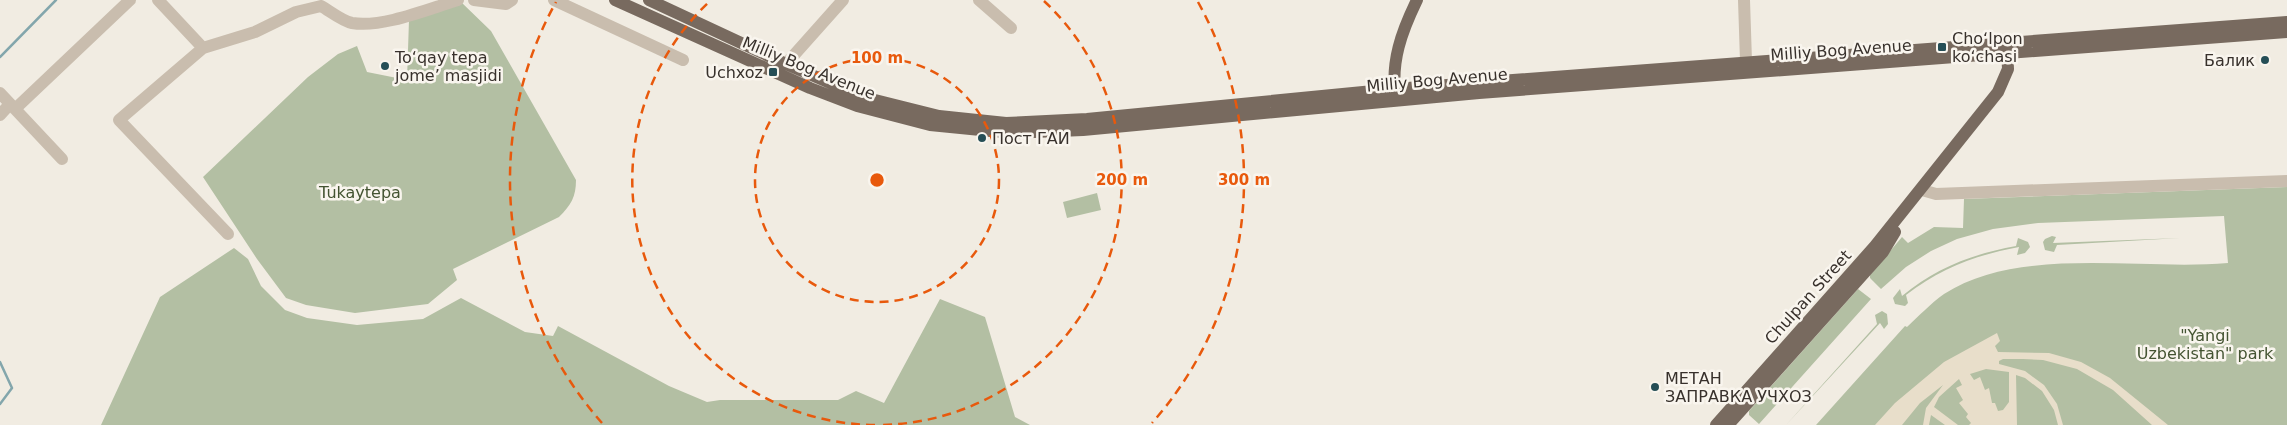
<svg xmlns="http://www.w3.org/2000/svg" width="2287" height="425" viewBox="0 0 2287 425" font-family="'DejaVu Sans',sans-serif">
  <rect width="100%" height="100%" fill="#f1ece2"/>
  <!-- green -->
  <path fill="#b3bfa3" d="M461,2L491,31L576,180C576,197 571,205 559,217L453,269L457,280L428,304L355,313L306,305L286,298L257,259L203,177L308,77L338,54L357,46L367,72L407,80L409,20Z
    M2287,187V425H1816L1905,326L1907,327C1919,316 1930,304 1944,294C2020,245 2140,271 2228,263L2224,216L2038,223L1993,229L1957,239L1931,251L1906,267L1881,289L1870,278V275L1902,237L1908,243L1934,227L1963,228L1964,199Z
    M1097,193L1101,210L1067,218L1063,202Z
    M2052,236L2056,237L2053,243L2180,238L2057,245L2054,252L2045,250L2043,242L2045,239Z
    M2018,238L2028,242L2030,247L2025,253L2017,255L2019,247C1976,255 1941,268 1906,295L1908,303L1905,306L1895,304L1893,298L1900,289L1902,296C1936,268 1972,254 2016,246Z
    M234,248L248,259L261,286L285,310L307,318L357,325L423,319L461,298L525,332L553,336L558,326L669,386L707,402L720,400H838L856,391L884,403L940,299L985,317L1015,417L1030,425H101L160,297Z
    M1858,289L1871,299L1759,424L1749,415V411Z
    M1882,311L1887,314L1888,324L1884,329L1880,323L1786,425L1877,324L1875,315Z"/>
  <!-- plaza -->
  <path fill="#e8deca" fill-rule="evenodd" d="M1997,333L2000,341L1995,346L1998,352L2049,353L2081,362L2110,378L2168,425H2152L2113,390L2077,369L2043,360L2023,359H2003L1999,361V364L2025,371L2044,385L2057,404L2063,425H2058L2054,410L2042,391L2025,378L2016,375L2017,425H1969L1971,423L1966,417L1968,414L1959,403L1963,400L1956,388L1962,385L1959,379L1939,397L1934,407L1958,425H1945L1931,415L1929,425H1923L1926,408L1943,385L1920,403L1902,425H1875L1895,403L1944,362ZM1986,369L2009,372V402L2003,410L1998,411L1995,403H1992L1989,388L1985,390L1980,377L1974,380L1970,374Z"/>
  <g fill="none" stroke-linecap="round" stroke-linejoin="round">
    <!-- stream -->
    <path stroke="#83a6ac" stroke-width="2.5" d="M0,57L56,0
      M0,362L12,388L0,404"/>
    <!-- minor -->
    <path stroke="#c9bdae" stroke-width="12" d="M158,0L203,48
      M474,0L506,4L512,0
      M554,0L683,60
      M979,0L1011,28
      M1744,0L1746,61
      M786,64L843,0
      M0,93L62,159
      M15,109L130,0
      M0,115L10,104
      M1922,190L1936,194L2287,181
      M228,234L119,120L203,48L255,32L296,12L321,6C330,11 342,21 352,23C383,28 428,9 458,0"/>
    <!-- major -->
    <path stroke="#786a5f" stroke-width="12" d="M615,0L810,88L857,106L930,125L1011,133L1083,130L1479,93L2287,32
      M649,0L786,64L863,97L939,116L1006,123L1087,119L1394,89L2287,22
      M1396,98C1390,62 1402,31 1417,0
      M1716,425L1875,246L1998,92L2008,69L2007,48
      M1728,425L1883,252L1895,232"/>
  </g>
  <!-- distance rings -->
  <g fill="none" stroke="#e8590c" stroke-width="2.5" stroke-dasharray="9 6">
    <circle cx="877" cy="180" r="122"/>
    <path d="M875 425A245 245 0 0 1 710 1M1044 1A245 245 0 0 1 879 425"/>
    <path d="M602 423A367 367 0 0 1 556 2M1198 2A367 367 0 0 1 1152 423"/>
  </g>
  <!-- markers -->
  <g fill="#254e56" stroke="#f9f5ee" stroke-width="2">
    <rect x="1937" y="42" width="10" height="10" rx="2.5"/>
    <circle cx="2265" cy="60" r="5"/>
    <circle cx="385" cy="66" r="5"/>
    <rect x="768" y="67" width="10" height="10" rx="2.5"/>
    <circle cx="982" cy="138" r="5"/>
    <circle cx="1655" cy="387" r="5"/>
  </g>
  <g text-anchor="middle" dominant-baseline="central" stroke-width="5" stroke-linejoin="round" paint-order="stroke">
    <!-- poi labels -->
    <g font-size="16" fill="#38312c" stroke="#f9f5ee" text-anchor="start">
      <text x="1952" y="38">Choʻlpon<tspan x="1952" dy="18">koʻchasi</tspan></text>
      <text x="395" y="57">To‘qay tepa<tspan x="395" dy="18">jome’ masjidi</tspan></text>
      <text x="2255" y="60" text-anchor="end">Балик</text>
      <text x="763" y="72" text-anchor="end">Uchxoz</text>
      <text x="992" y="138">Пост ГАИ</text>
      <text x="1665" y="378">МЕТАН<tspan x="1665" dy="18">ЗАПРАВКА УЧХОЗ</tspan></text>
    </g>
    <!-- street labels -->
    <g font-size="16" fill="#38312c" stroke="#f9f5ee">
      <text transform="translate(1841 50) rotate(-4)">Milliy Bog Avenue</text>
      <text transform="translate(809 68) rotate(22)">Milliy Bog Avenue</text>
      <text transform="translate(1437 80) rotate(-5)">Milliy Bog Avenue</text>
      <text transform="translate(1808 297) rotate(-48)">Chulpan Street</text>
    </g>
    <!-- park labels -->
    <g font-size="16" fill="#445432" stroke="#f9f5ee">
      <text x="360" y="192">Tukaytepa</text>
      <text x="2205" y="335">"Yangi<tspan x="2205" dy="18">Uzbekistan" park</tspan></text>
    </g>
  </g>
  <circle cx="877" cy="180" r="8" fill="#e8590c" stroke="#f9f5ee" stroke-width="2.5"/>
  <g font-size="15" text-anchor="middle" font-weight="bold" fill="#e8590c" stroke="#f9f5ee" stroke-width="5" stroke-linejoin="round" paint-order="stroke">
    <text x="877" y="63">100 m</text>
    <text x="1122" y="185">200 m</text>
    <text x="1244" y="185">300 m</text>
  </g>
</svg>
